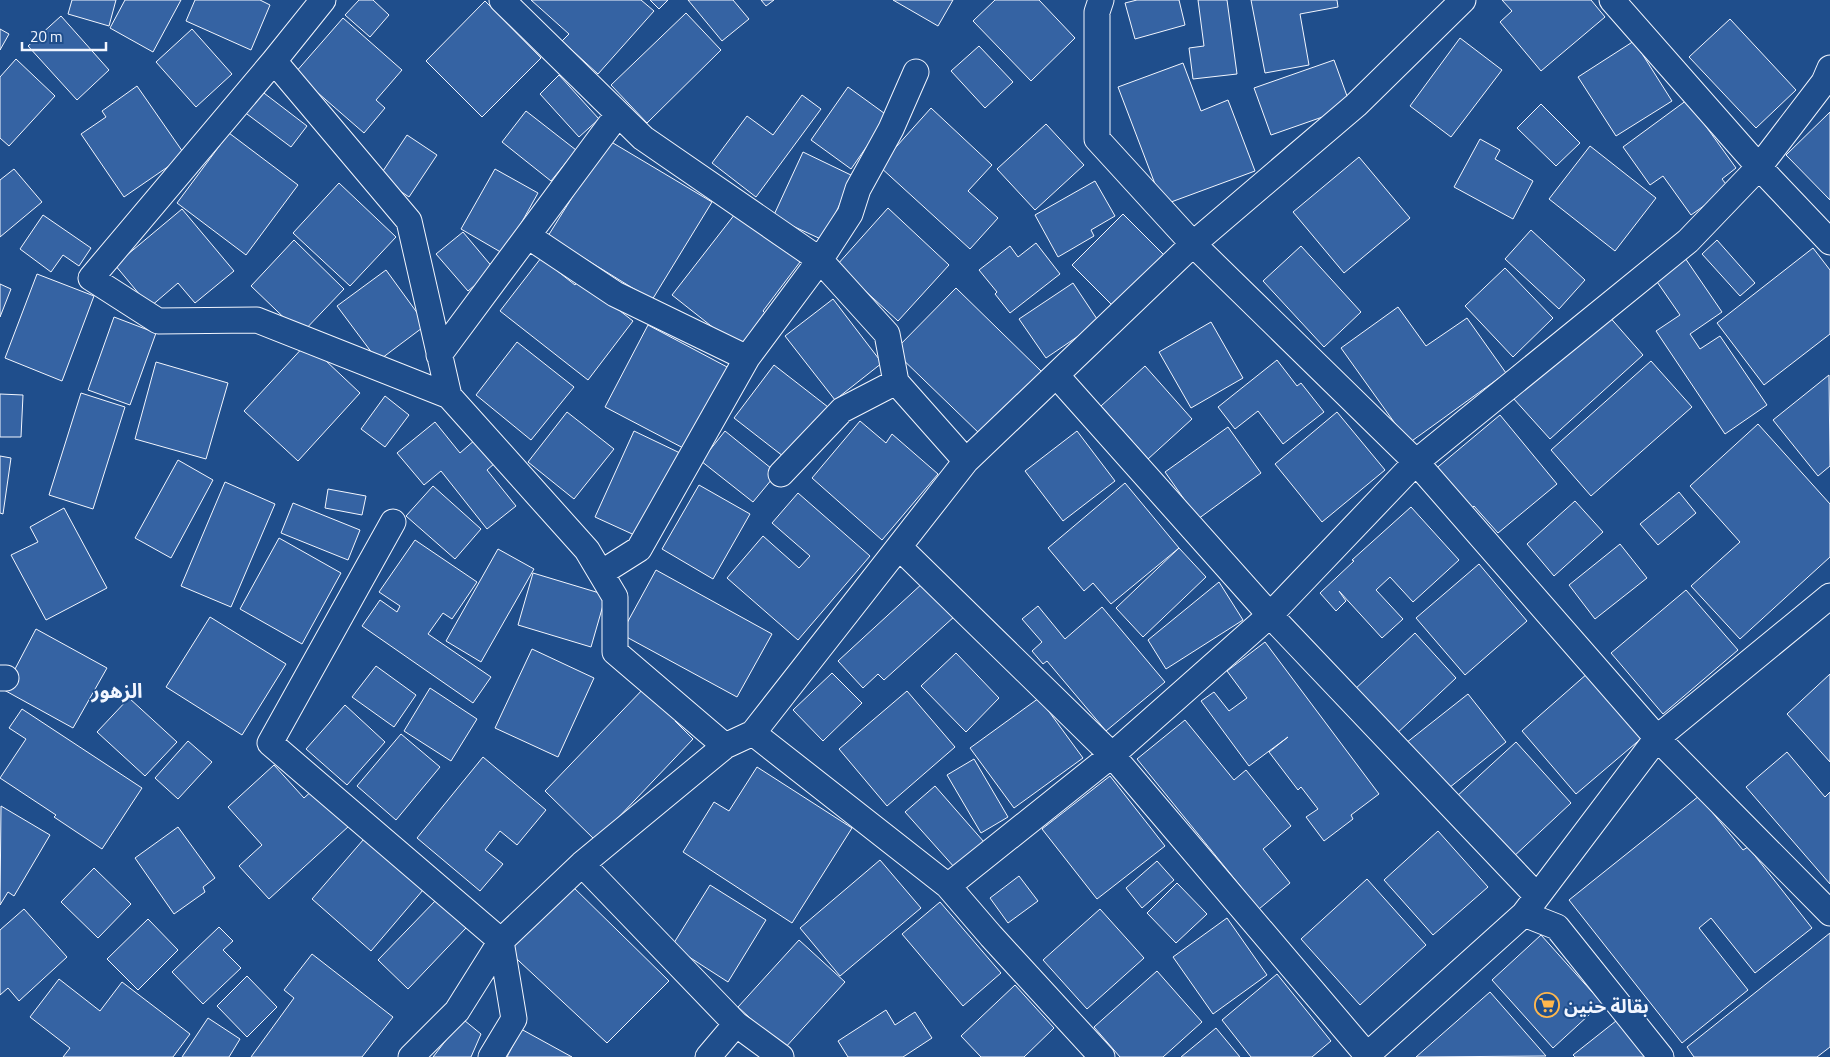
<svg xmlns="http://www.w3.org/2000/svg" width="1830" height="1057" viewBox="0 0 1830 1057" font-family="'Titillium Web','Noto Sans Arabic',sans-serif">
  <rect width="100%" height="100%" fill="#1f4e8c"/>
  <!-- building -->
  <path fill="#3563a3" stroke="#f2f6ff" d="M72,0H116L109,26L68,14Z
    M125,0H181L153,52L110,28Z
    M195,0H260L270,5L251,50L186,21Z
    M359,0H373L389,15L370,37L345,15Z
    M531,0H641L654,11L598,74L562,41L569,34Z
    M650,0H668L659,9Z
    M688,0H733L749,19L722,41Z
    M761,0H774L766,6Z
    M893,0H953L938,26Z
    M995,0H1039L1075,38L1031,81L973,21Z
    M1137,0H1179L1185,25L1135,39L1125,3Z
    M1198,0H1227L1237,74L1193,79L1189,48L1204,46Z
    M1251,0H1337L1338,7L1300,14L1309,65L1265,73Z
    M1502,0H1591L1605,17L1541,71L1500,22L1512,11Z
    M485,1L541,58L482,117L426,61Z
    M686,13L721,50L647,123L611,85Z
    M61,16L109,70L77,100L28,46Z
    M343,18L402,70L376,100L385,108L364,133L295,73Z
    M1730,19L1796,90L1756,128L1689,57Z
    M0,29L9,34L0,50Z
    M192,29L232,74L196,107L156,62Z
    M1460,38L1502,70L1451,137L1410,106Z
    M1634,41L1672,101L1616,136L1578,77Z
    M979,46L1013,82L985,108L951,71Z
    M16,59L55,96L9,146L0,138V77Z
    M1334,60L1351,107L1271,135L1254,88Z
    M1183,63L1201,111L1228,100L1255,171L1163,205L1118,87Z
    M559,75L599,119L579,137L540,94Z
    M137,86L185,155L124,197L81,134L106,117L102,111Z
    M848,87L888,116L851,169L811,140Z
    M260,90L307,126L291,147L243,111Z
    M802,95L821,109L756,197L712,163L747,116L773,135Z
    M1687,100L1736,168L1722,179L1729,188L1691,215L1663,176L1650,185L1623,147Z
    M1541,104L1580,143L1556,166L1517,128Z
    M931,108L992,165L968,191L998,218L970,249L879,166Z
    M526,111L576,150L551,181L502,142Z
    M1830,112V200L1786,155Z
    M1046,124L1084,165L1035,210L997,169Z
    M229,133L298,185L246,255L177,203Z
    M407,135L437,155L409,197L379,177Z
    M1480,139L1500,150L1495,159L1533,181L1513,219L1454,187Z
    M608,140L712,202L652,300L548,236Z
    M1590,146L1656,198L1615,251L1549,199Z
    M803,152L853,176L823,240L773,217Z
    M1359,157L1410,218L1344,273L1293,212Z
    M14,169L42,202L0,237V180Z
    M495,169L538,193L504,254L461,229Z
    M1095,181L1115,216L1091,230L1094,236L1058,257L1035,215Z
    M339,183L396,237L350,286L293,233Z
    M888,208L949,265L898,321L837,265Z
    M182,209L234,271L195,303L178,283L150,307L115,265Z
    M735,214L763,236L765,234L800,262L763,311L766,314L739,348L672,295Z
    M1123,214L1166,257L1115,308L1072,265Z
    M43,215L91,248L79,266L63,255L51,272L20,249Z
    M1531,230L1585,280L1559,309L1505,259Z
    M463,232L494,269L468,291L436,254Z
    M294,240L344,289L301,334L251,286Z
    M1717,240L1755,283L1740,296L1702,254Z
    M1036,243L1060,274L1010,313L995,294L997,292L979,270L1010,246L1018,257Z
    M1301,246L1361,312L1324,347L1263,281Z
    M1813,248L1830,270V334L1764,385L1717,323Z
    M1683,255L1722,312L1690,334L1700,349L1720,336L1767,405L1725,434L1656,331L1680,315L1653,276Z
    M541,258L575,285L579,279L633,321L588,380L500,311Z
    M1505,268L1553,318L1513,357L1465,306Z
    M386,270L426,325L378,361L337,306Z
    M37,274L94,296L62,381L5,358Z
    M1073,283L1099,322L1046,358L1019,319Z
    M0,284L11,289L0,317Z
    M956,288L1042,372L981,435L894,351Z
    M833,299L882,363L835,400L785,336Z
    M1398,307L1426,346L1467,318L1506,373L1409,443L1341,348Z
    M1607,314L1643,355L1550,439L1513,398Z
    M114,317L156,333L130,405L88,390Z
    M1211,322L1243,378L1191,408L1159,352Z
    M648,325L729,368L687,450L605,407Z
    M517,342L574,387L531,440L476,395Z
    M307,343L360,393L298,461L244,411Z
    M1277,360L1297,386L1301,383L1324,412L1283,444L1258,411L1235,429L1218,407Z
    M1651,361L1692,407L1591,496L1551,450Z
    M156,362L228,383L206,459L135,439Z
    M774,365L828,407L788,460L734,418Z
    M1145,366L1192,419L1148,459L1101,406Z
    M1829,375L1830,466L1818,476L1773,420Z
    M81,393L125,407L93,509L49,495Z
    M0,394L23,395L21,437H0Z
    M385,396L409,415L385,447L361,429Z
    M567,412L614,449L574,499L528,462Z
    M1337,412L1385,470L1322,522L1275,464Z
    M1500,415L1557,484L1498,533L1474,506L1468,512L1433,471Z
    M860,421L886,443L892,434L938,474L882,540L812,478Z
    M435,422L460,453L476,439L495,463L487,470L516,506L487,529L441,471L424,485L397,453Z
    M1758,424L1830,504V557L1740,639L1691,586L1740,542L1690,486Z
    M1228,427L1261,473L1198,519L1165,472Z
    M634,431L680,453L641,538L595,517Z
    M725,431L777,473L753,502L701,461Z
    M1077,431L1115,481L1063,521L1025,471Z
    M0,456L11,458L3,514L0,513Z
    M178,460L213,480L171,558L135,538Z
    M225,482L275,504L231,607L181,586Z
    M1125,483L1179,548L1111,604L1093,583L1084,591L1048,548Z
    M699,485L750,514L713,579L662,549Z
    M433,486L481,529L455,559L406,516Z
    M328,489L366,496L362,515L325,508Z
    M1679,492L1696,513L1658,545L1640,524Z
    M798,493L870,556L798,640L727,578L763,536L799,568L810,556L772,523Z
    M1575,501L1603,532L1554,576L1527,544Z
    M293,503L360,530L348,560L281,533Z
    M1411,507L1459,560L1413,602L1390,577L1376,590L1403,619L1382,638L1339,591L1346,601L1336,611L1320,593L1354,561L1352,560Z
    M64,508L107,588L46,620L11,555L38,542L30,527Z
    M279,538L341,573L302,644L240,609Z
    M415,540L477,582L452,619L443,613L428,634L491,677L473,703L362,626L380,600L397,612L400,606L379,592Z
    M1620,544L1647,578L1595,619L1569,585Z
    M1179,548L1206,577L1143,637L1116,608Z
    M498,549L534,569L481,662L446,641Z
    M1479,564L1527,621L1465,675L1416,618Z
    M656,570L772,634L737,697L621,634Z
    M533,573L606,595L591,647L518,625Z
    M924,582L955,616L884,680L878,674L863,688L838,661Z
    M1219,582L1243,620L1166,669L1148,640Z
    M1686,590L1738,650L1663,714L1611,653Z
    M1038,606L1065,639L1102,607L1165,682L1106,731L1047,661L1043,664L1032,651L1042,642L1022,619Z
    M210,617L286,664L242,735L166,687Z
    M36,629L107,668L73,728L4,690Z
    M1415,633L1456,678L1394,736L1353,691Z
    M1265,642L1379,794L1351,815L1353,819L1324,841L1306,817L1318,809L1301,787L1298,790L1269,752L1288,737L1249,766L1201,701L1214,692L1229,711L1247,698L1227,671Z
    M532,649L594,678L558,757L495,728Z
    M956,653L999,698L966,732L921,686Z
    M376,666L416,695L394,727L352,697Z
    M832,673L862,703L823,741L793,710Z
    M1588,673L1643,737L1576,794L1522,731Z
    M1830,674V762L1787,714Z
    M646,686L678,718L675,721L693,739L596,841L545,791Z
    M430,688L477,719L451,761L404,731Z
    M907,691L955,747L887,806L839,749Z
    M1468,694L1506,742L1444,792L1406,743Z
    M129,698L177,742L145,776L97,732Z
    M1039,698L1083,758L1014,808L970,748Z
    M345,705L385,742L347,785L306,749Z
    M22,709L142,788L102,849L54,817L56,815L0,778L26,739L9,728Z
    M1185,720L1234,780L1246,770L1291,826L1263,849L1290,883L1259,909L1137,759Z
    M401,734L440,767L396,820L357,786Z
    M188,741L212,762L178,799L155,778Z
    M1516,742L1571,803L1511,859L1455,798Z
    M1787,752L1825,797L1830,792V884L1746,787Z
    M483,757L546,810L517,845L500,831L485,850L503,864L480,891L417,838Z
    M974,759L1008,817L981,833L947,775Z
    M274,765L304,798L315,788L349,826L269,899L239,866L262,845L228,807Z
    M757,767L852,828L792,923L683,852L714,802L729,811Z
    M1110,776L1165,846L1097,899L1042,829Z
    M935,786L984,842L955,868L905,812Z
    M1699,796L1743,850L1748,847L1812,928L1755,973L1711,918L1699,928L1748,990L1682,1043L1569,900Z
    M1,806L50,835L14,896L8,892L0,905Z
    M178,827L215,878L203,887L205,892L174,914L135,858Z
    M1438,831L1488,887L1433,935L1384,880Z
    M370,832L429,883L371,951L312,899Z
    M880,860L921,908L840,976L800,928Z
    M1157,861L1174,880L1142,908L1126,888Z
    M94,868L131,904L98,938L61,902Z
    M1019,876L1038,901L1008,923L990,898Z
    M1367,879L1426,945L1360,1005L1301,939Z
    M569,883L669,981L607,1043L505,948Z
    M1177,883L1207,914L1176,943L1147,913Z
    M710,885L766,920L728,982L672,946Z
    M437,899L466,928L408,989L378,960Z
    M940,902L1001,973L963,1006L902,934Z
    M24,909L67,957L19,1001L8,988L0,995V930Z
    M1100,909L1144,958L1087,1009L1043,960Z
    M1227,918L1267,975L1213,1014L1173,957Z
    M148,919L178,950L138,990L107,959Z
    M219,927L233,941L223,950L241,968L203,1004L172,972Z
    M1830,933V1047L1817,1057H1694L1687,1047Z
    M1541,935L1602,1003L1553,1048L1492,980Z
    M799,940L845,982L784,1049L738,1007Z
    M312,954L393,1017L362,1057H251L294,998L284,990Z
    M1157,971L1202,1022L1163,1057H1120L1094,1027Z
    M1277,974L1331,1041L1312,1057H1251L1222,1020Z
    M247,976L277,1007L247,1037L217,1006Z
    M59,979L100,1011L122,982L190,1034L173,1057H63L70,1048L30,1017Z
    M1015,985L1054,1028L1024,1057H981L961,1036Z
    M1490,992L1546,1056L1416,1057Z
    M886,1010L895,1025L915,1012L932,1038L903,1057H848L838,1041Z
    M459,1016L481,1034L471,1057H433L450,1035Z
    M1621,1017L1651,1057H1575L1573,1055Z
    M208,1018L240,1039L229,1057H182Z
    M1216,1028L1240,1057H1181Z
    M521,1029L572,1057H507Z"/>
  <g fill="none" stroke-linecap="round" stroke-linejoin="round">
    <defs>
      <path id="street" d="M323,0L274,61L91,278L158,321L257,320L449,396L587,550L615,597V652L725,746
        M502,0L643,138L820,260L887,334L896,382L966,461
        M1101,0L1097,12V139L1193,244L1416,462L1657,738L1830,913
        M1612,0L1759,167L1830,242
        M274,61L409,221L449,396
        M528,236L615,294L747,358
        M439,355L618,114
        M1056,375L1270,615L1537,896
        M781,474L842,410L896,382
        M393,522L270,743L501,941L514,1019L491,1057
        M899,547L1112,755L1367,1055
        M601,573L639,549L747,358L820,260L850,214L858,189L891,129L916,72
        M0,678H6
        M753,733L948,886L991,936L1102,1057
        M582,864L736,1024
        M948,886L1112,755L1270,615L1416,462L1688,241L1759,167L1824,82L1830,68
        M1524,914L1557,927L1661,1057
        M411,1057L457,1011L501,941L582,864L725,746L753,733L966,461L1193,244L1356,105L1463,0
        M708,1057L736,1024L781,1057
        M1365,1057L1524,914L1657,738L1830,596"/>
    </defs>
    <!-- street casing -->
    <use href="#street" stroke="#f2f6ff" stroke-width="27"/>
    <!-- street -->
    <use href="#street" stroke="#1f4e8c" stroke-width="25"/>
  </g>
  <!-- icons -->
  <defs>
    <symbol id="supermarket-ring" viewBox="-11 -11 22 22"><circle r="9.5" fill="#1f4e8c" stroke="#ffb74d" stroke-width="1.5"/><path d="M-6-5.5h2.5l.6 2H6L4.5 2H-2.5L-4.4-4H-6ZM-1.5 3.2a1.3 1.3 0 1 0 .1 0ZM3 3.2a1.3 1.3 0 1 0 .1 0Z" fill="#ffb74d"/></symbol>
  </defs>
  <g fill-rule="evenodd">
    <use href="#supermarket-ring" x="1533" y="991" width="28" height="28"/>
  </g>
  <g text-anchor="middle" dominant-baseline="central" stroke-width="4" stroke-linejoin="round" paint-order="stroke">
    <!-- poi labels -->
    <g font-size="19" font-weight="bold" fill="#f2f6ff" stroke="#1f4e8c" text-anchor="start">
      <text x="1564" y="1005">بقالة حنين</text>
    </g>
    <!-- neighbourhood labels -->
    <g font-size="20" font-weight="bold" fill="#f2f6ff" stroke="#1f4e8c">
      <text x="117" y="690">الزهور</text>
    </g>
  </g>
  <!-- scale -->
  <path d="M22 42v8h84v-8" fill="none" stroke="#f2f6ff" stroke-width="2.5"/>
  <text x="30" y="42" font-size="15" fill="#f2f6ff" stroke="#1f4e8c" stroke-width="4" paint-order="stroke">20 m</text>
</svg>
